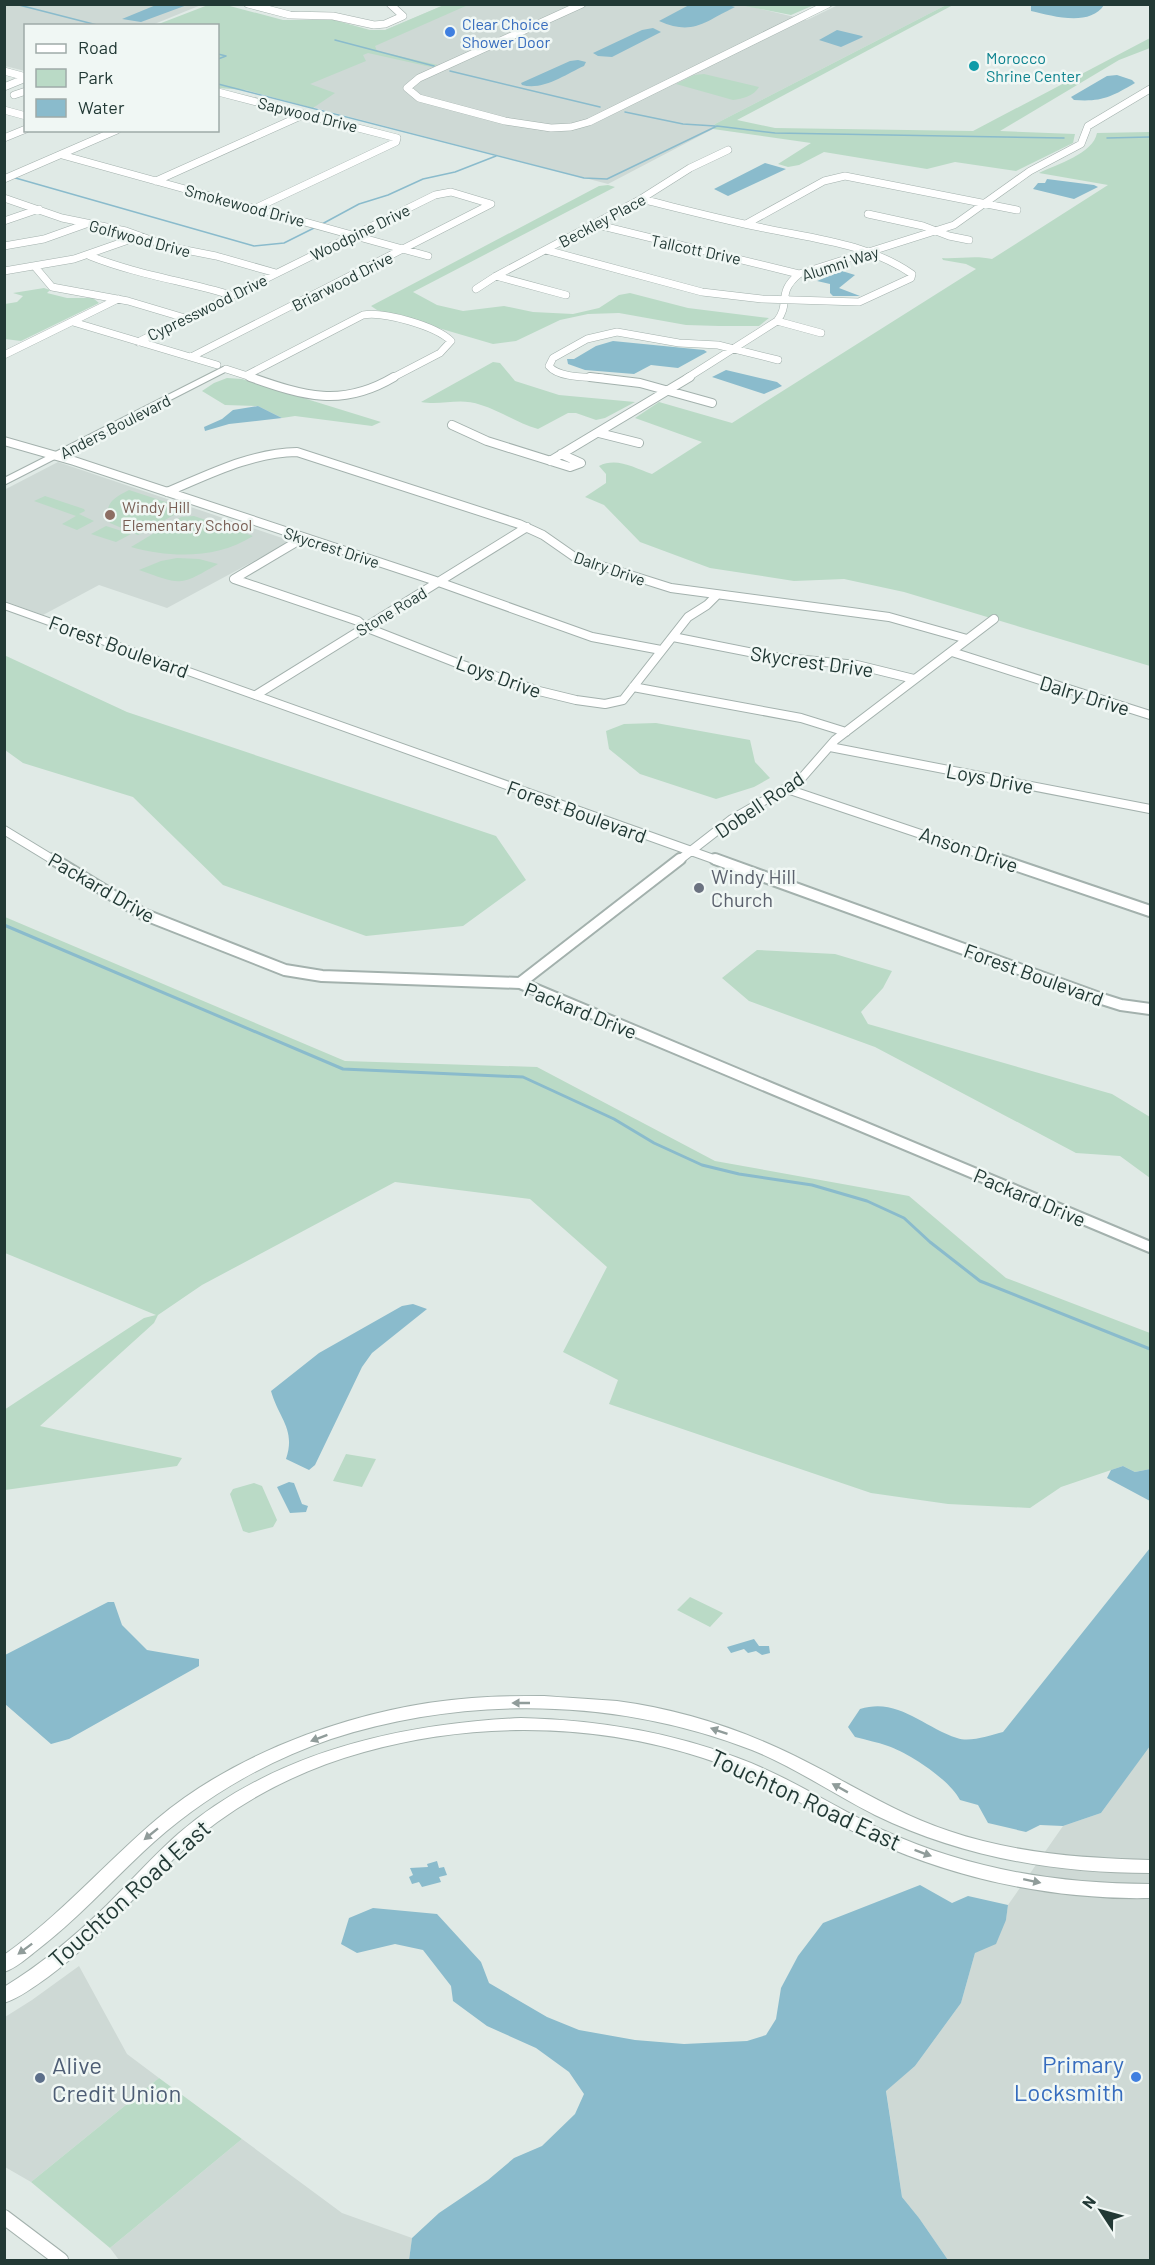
<svg xmlns="http://www.w3.org/2000/svg" width="1155" height="2265" viewBox="0 0 1155 2265" font-family="Barlow,sans-serif">
  <rect width="100%" height="100%" fill="#e0eae6"/>
  <!-- built -->
  <path fill="#ced9d5" d="M740,4L807,20L838,5H946L715,124L713,129L608,184L246,90L444,5Z
    M4,5H201L152,25L26,26L25,71L5,66Z
    M58,462L291,541L167,608L99,585L43,615L5,601L4,490Z
    M1150,1745V2260H948L919,2218L902,2197L886,2090L915,2066L961,2003L975,1953L1006,1920L1008,1905L1063,1826L1101,1813Z
    M79,1966L127,2054L159,2078L31,2182L5,2167V2017L32,2000Z
    M242,2139L342,2213L412,2238L409,2260H119L110,2248Z"/>
  <!-- green -->
  <path fill="#badac6" d="M226,5L283,20H334L370,30H385L444,5H468L375,46L377,51L438,65L431,67L368,53L363,55L366,61L310,84L335,93L313,108L246,90L218,88V26L156,25L208,5Z
    M740,5H814L791,15Z
    M946,5H953L737,120L775,128L973,131L1150,38V48L1119,60L1000,131L1075,134L1073,143L1016,171L955,162L927,169L824,152L799,165L788,167L778,164L811,143L713,129L715,124Z
    M704,74L759,87C754,96 742,99 733,100L676,84L694,75Z
    M1150,132V666L904,592L844,579L794,581L710,568L640,542L604,505L585,497L606,483V474L599,466C617,457 634,468 652,474L702,442L635,418L659,402L732,423L976,269L966,264L943,260L942,258C960,259 975,255 992,259L1108,185L1039,173C1057,164 1093,154 1097,133Z
    M608,185L615,187L413,292L437,305L463,311L504,306L533,312L573,314L599,308L619,295L630,293L688,308L769,318L759,326H719L686,325L619,313L588,314L560,320L516,341L493,344L377,310L371,306L599,186Z
    M44,288L50,290L47,293L67,298H93L99,303L21,341L5,339V304L17,302L23,296L13,293Z
    M493,362L500,363L515,381L559,395L635,402L605,418L596,420L576,413H568L538,429C518,424 501,411 481,405C459,397 442,406 421,402Z
    M227,378L242,379L381,422L372,426L295,416L282,418L258,406L225,405L202,391L214,383Z
    M129,490L181,507V511L138,535L110,523C103,504 113,498 129,490Z
    M45,496L84,509L85,511L79,514L94,521L77,530L62,524L76,516L34,501Z
    M194,516L253,536C217,559 171,558 131,547L181,517Z
    M106,526L131,534L116,542L91,534Z
    M177,558L199,559L218,564C178,587 182,585 139,570L161,561Z
    M4,655L127,712L496,836L526,880L463,926L366,936L223,885L133,797L23,763L5,750Z
    M656,723L750,740L755,762L770,778L754,787L716,799L640,774L609,749L606,731L624,724Z
    M5,917L345,1061L537,1067L715,1161L909,1196L1006,1278L1150,1333V1469L1135,1472L1123,1466L1061,1487L1030,1508L948,1504L871,1493L609,1404L618,1380L563,1352L607,1267L530,1199L395,1182L202,1285L158,1315L154,1323L40,1426L182,1458L177,1466L5,1490L4,1410L144,1318L156,1315L5,1253Z
    M757,950L835,954L892,971L883,988L861,1012L868,1024L1112,1094L1150,1117V1178L1120,1156L1076,1153L875,1047L749,1001L722,978Z
    M346,1454L376,1459L362,1487L333,1481Z
    M254,1483L262,1486L277,1520L273,1527L249,1533L243,1531L230,1494L233,1489Z
    M690,1597L723,1613L710,1627L677,1610Z
    M159,2078L242,2139L110,2248L31,2182Z"/>
  <!-- water -->
  <path fill="#8abbcc" d="M156,5H187L141,22L122,19Z
    M689,5H728L735,7C704,22 693,36 659,21Z
    M1031,5V4L1104,5C1090,27 1052,16 1031,11Z
    M653,28L661,32L612,57L598,56L593,53L642,30Z
    M837,30L862,36L863,37L841,47L819,40Z
    M578,60L586,62L584,66C566,74 543,91 522,85L521,83L570,61Z
    M1117,75L1132,80L1135,83C1111,97 1102,102 1074,100L1071,97L1107,76Z
    M765,163L786,169L728,196L714,189Z
    M1047,179L1094,185L1098,187L1074,199L1033,189L1038,183H1045Z
    M842,271L855,275L839,288L860,296H833L830,293V284L817,281Z
    M613,341L704,350L707,352L678,368L651,365L634,374L585,370L568,364L567,359H574L596,346Z
    M726,370L777,382L782,386L764,394L712,377Z
    M258,406L282,418L229,424L205,431L204,427L222,419L233,410Z
    M413,1304L427,1309L372,1353L362,1367L315,1465L309,1470L286,1459C296,1429 279,1419 271,1391L319,1353L402,1306Z
    M1123,1466L1135,1472L1150,1469V1501L1107,1478L1111,1470Z
    M289,1482L294,1483L302,1504L308,1506L306,1512L290,1513L277,1487Z
    M1150,1548V1746L1101,1813L1063,1826L1040,1825L1026,1832L988,1823L978,1805L960,1800C950,1780 909,1753 888,1746C877,1742 866,1740 855,1737L848,1727L860,1709C898,1697 923,1727 957,1738C970,1743 990,1735 1003,1732Z
    M108,1602H114L122,1625L147,1650L199,1659V1666L69,1739L51,1744L5,1704V1655Z
    M754,1639L759,1646H769L770,1653L762,1655L756,1651L748,1653L744,1649L731,1653L727,1647Z
    M437,1861L439,1868L444,1867L447,1875L439,1877L441,1882L422,1887L419,1882L412,1884L409,1877L413,1875L410,1868L428,1867L427,1864Z
    M920,1885L952,1903L968,1896L1008,1905L1006,1920L996,1944L975,1953L961,2003L915,2066L886,2091L902,2197L919,2218L948,2260H409L412,2238L439,2213L488,2180L514,2158L542,2146L575,2114L584,2094L569,2072L536,2048L487,2026L453,2001L451,1986L423,1950L395,1944L357,1953L341,1944L349,1918L373,1908L437,1914L481,1962L489,1983L547,2017L579,2030L635,2040L684,2044L747,2041L766,2035L776,2019L781,1988L798,1956L823,1923Z"/>
  <g fill="none" stroke-linecap="round" stroke-linejoin="round">
    <!-- stream-far1 -->
    <path stroke="#8abbcc" stroke-width="1.5" d="M15,4L101,26
      M335,40L434,66
      M218,54L226,56L218,59
      M450,71L600,107
      M218,84L584,178L607,179L717,126L775,133L1064,138
      M625,112L683,124L715,126
      M1107,138L1150,137
      M12,177L254,246L284,243L316,227
      M322,224L359,204L388,195L423,179L455,172L496,156"/>
    <!-- stream -->
    <path stroke="#8abbcc" stroke-width="3" d="M4,925L343,1069L523,1077L614,1119L654,1143L702,1165L739,1174L812,1185L867,1201L904,1218L930,1242L980,1281L1150,1349"/>
    <defs>
      <path id="minor-far3" d="M248,4L290,15L333,16L374,25L385,24L403,16L390,4
        M582,4L419,78L407,88L419,98L505,121L551,128L571,127L589,122L828,4
        M4,71L26,77
        M4,87L26,78
        M218,92L397,138L396,142L256,208
        M14,95L26,91
        M4,110L26,116
        M4,138L26,129
        M62,155L428,256
        M4,179L117,130
        M156,181L305,114
        M4,198L62,218L126,231L170,247L216,256L276,273
        M868,214L923,226L949,236L969,240
        M4,221L39,209
        M594,224L799,274
        M746,224L824,181L845,176L1017,210
        M4,246L44,239L86,224
        M546,250L702,292L762,299L859,302L911,278L912,274C866,242 807,238 754,226C716,218 678,208 641,199
        M90,256C135,274 184,281 231,295
        M36,268L52,287L128,301L185,318
        M4,271L74,259L140,236
        M496,276L566,295
        M476,289L496,276L641,199L690,168L728,150
        M777,321L821,333
        M73,322L217,365
        M138,342L435,195L451,192L491,204L191,357
        M4,355L118,299
        M226,369L254,378
        M247,375L363,315C383,311 436,326 451,341L440,353L392,378
        M602,378C588,377 558,378 549,366L553,358L587,339L617,332L679,343L718,345L778,360
        M687,378L777,321C791,303 776,293 799,274L954,225L1030,171L1081,144L1088,126L1150,89"/>
      <path id="minor-far2" d="M250,377C304,396 342,408 394,377
        M590,377L640,383L712,403
        M452,425L487,441L570,467L581,463L561,454
        M599,433L639,443
        M4,441L74,461L433,580L592,637L661,650
        M550,461L690,377
        M167,492C210,474 250,453 297,452L519,524L543,535L576,558L671,588L889,617L967,639
        M303,538L234,579L358,621L365,627L457,663L539,691L576,700L605,704L623,700L688,617L707,605L717,595
        M673,637L774,657L857,665L914,679
        M952,652L1150,715
        M633,687L801,718L846,732
        M256,695L527,527
        M830,747L1150,809
        M787,789L1001,861
        M4,830L55,861
        M691,851L719,861
        M678,861L732,819L800,780L835,740L994,619"/>
      <path id="minor-far1" d="M53,859L143,914L285,970L322,976L520,983L1150,1247
        M715,859L1102,999L1121,1005L1150,1009
        M997,859L1150,911
        M520,983L680,859"/>
      <path id="minor" d="M4,2217L61,2260"/>
      <path id="tertiary" d="M223,367L231,369L4,485V478Z
        M4,602L695,848L697,851L695,854H687L4,609Z
        M544,1696C568,1698 593,1699 617,1701C671,1708 728,1725 778,1748C836,1774 888,1811 949,1831C1013,1853 1082,1858 1150,1860V1873C1056,1873 961,1857 875,1815C833,1794 795,1767 752,1750C618,1698 467,1695 331,1739C261,1763 196,1802 143,1852C107,1886 75,1921 36,1951C26,1959 16,1968 4,1972V1955C61,1915 105,1863 157,1819C240,1749 364,1706 472,1698C496,1696 520,1696 544,1696Z
        M521,1718C596,1720 668,1731 738,1758C790,1777 835,1808 885,1831C968,1869 1059,1884 1150,1884V1898C1056,1900 959,1880 873,1841C823,1818 777,1786 726,1766C611,1723 483,1719 364,1752C298,1770 233,1804 182,1851C137,1893 98,1940 48,1977C35,1986 20,1998 4,2003V1987C42,1964 76,1935 107,1905C131,1881 153,1856 178,1834C273,1752 399,1724 521,1718Z"/>
    </defs>
    <!-- minor-far3 casing -->
    <use href="#minor-far3" stroke="#a3b1ad" stroke-width="8"/>
    <!-- minor-far2 casing -->
    <use href="#minor-far2" stroke="#a3b1ad" stroke-width="10"/>
    <!-- minor-far1 casing -->
    <use href="#minor-far1" stroke="#a3b1ad" stroke-width="14"/>
    <!-- minor casing -->
    <use href="#minor" stroke="#a3b1ad" stroke-width="16"/>
    <!-- tertiary casing -->
    <use href="#tertiary" stroke="#a3b1ad" stroke-width="2"/>
    <!-- minor-far3 -->
    <use href="#minor-far3" stroke="#fff" stroke-width="7"/>
    <!-- minor-far2 -->
    <use href="#minor-far2" stroke="#fff" stroke-width="8"/>
    <!-- minor-far1 -->
    <use href="#minor-far1" stroke="#fff" stroke-width="10"/>
    <!-- minor -->
    <use href="#minor" stroke="#fff" stroke-width="14"/>
    <!-- tertiary -->
    <use href="#tertiary" fill="#fff" fill-rule="evenodd"/>
  </g>
  <!-- one-way arrows -->
  <defs><path id="oneway-solid" d="M-6-.8H1V-3.2L6.5 0L1 3.2V.8H-6Z" transform="scale(1.5)"/></defs>
  <g fill="#909c9a">
    <use href="#oneway-solid" transform="translate(521 1703) rotate(-180)"/>
    <use href="#oneway-solid" transform="translate(719 1731) rotate(-161)"/>
    <use href="#oneway-solid" transform="translate(319 1738) rotate(159)"/>
    <use href="#oneway-solid" transform="translate(840 1788) rotate(-151)"/>
    <use href="#oneway-solid" transform="translate(151 1834) rotate(141)"/>
    <use href="#oneway-solid" transform="translate(923 1853) rotate(20)"/>
    <use href="#oneway-solid" transform="translate(1032 1881) rotate(12)"/>
    <use href="#oneway-solid" transform="translate(25 1949) rotate(143)"/>
  </g>
  <!-- markers -->
  <g fill="#3f7fe0" stroke="#f0f7f4" stroke-width="2">
    <circle cx="450" cy="32" r="6"/>
    <circle cx="1136" cy="2077" r="6"/>
  </g>
  <circle fill="#0f9aa8" stroke="#f0f7f4" stroke-width="2" cx="974" cy="66" r="6"/>
  <circle fill="#8d6e63" stroke="#f0f7f4" stroke-width="2" cx="110" cy="515" r="6"/>
  <circle fill="#6b7280" stroke="#f0f7f4" stroke-width="2" cx="699" cy="888" r="6"/>
  <circle fill="#5c6f8a" stroke="#f0f7f4" stroke-width="2" cx="40" cy="2078" r="6"/>
  <g text-anchor="middle" dominant-baseline="central" stroke-width="5" stroke-linejoin="round" paint-order="stroke">
    <!-- far-shop labels -->
    <g font-size="16" fill="#366cbe" stroke="#f0f7f4" text-anchor="start">
      <text x="462" y="23">Clear Choice<tspan x="462" dy="18">Shower Door</tspan></text>
    </g>
    <!-- far-culture labels -->
    <g font-size="16" fill="#0d838f" stroke="#f0f7f4" text-anchor="start">
      <text x="986" y="57">Morocco<tspan x="986" dy="18">Shrine Center</tspan></text>
    </g>
    <!-- far-street labels -->
    <g font-size="16" fill="#223935" stroke="#f0f7f4">
      <text transform="translate(308 114) rotate(14)">Sapwood Drive</text>
      <text transform="translate(245 205) rotate(15)">Smokewood Drive</text>
      <text transform="translate(602 220) rotate(-28)">Beckley Place</text>
      <text transform="translate(360 232) rotate(-26)">Woodpine Drive</text>
      <text transform="translate(140 238) rotate(15)">Golfwood Drive</text>
      <text transform="translate(696 249) rotate(12)">Tallcott Drive</text>
      <text transform="translate(840 263) rotate(-18)">Alumni Way</text>
      <text transform="translate(342 281) rotate(-27)">Briarwood Drive</text>
      <text transform="translate(207 307) rotate(-26)">Cypresswood Drive</text>
      <text transform="translate(115 426) rotate(-27)">Anders Boulevard</text>
      <text transform="translate(332 547) rotate(18)">Skycrest Drive</text>
      <text transform="translate(610 568) rotate(19)">Dalry Drive</text>
      <text transform="translate(391 611) rotate(-31)">Stone Road</text>
    </g>
    <!-- far-education labels -->
    <g font-size="16" fill="#785e54" stroke="#f0f7f4" text-anchor="start">
      <text x="122" y="506">Windy Hill<tspan x="122" dy="18">Elementary School</tspan></text>
    </g>
    <!-- street labels -->
    <g font-size="20" fill="#223935" stroke="#f0f7f4">
      <text transform="translate(119 646) rotate(20)">Forest Boulevard</text>
      <text transform="translate(812 661) rotate(8)">Skycrest Drive</text>
      <text transform="translate(499 676) rotate(20)">Loys Drive</text>
      <text transform="translate(1085 695) rotate(17)">Dalry Drive</text>
      <text transform="translate(990 778) rotate(11)">Loys Drive</text>
      <text transform="translate(759 804) rotate(-34)">Dobell Road</text>
      <text transform="translate(577 811) rotate(20)">Forest Boulevard</text>
      <text transform="translate(969 849) rotate(19)">Anson Drive</text>
      <text transform="translate(102 887) rotate(30)">Packard Drive</text>
      <text transform="translate(1034 974) rotate(20)">Forest Boulevard</text>
      <text transform="translate(581 1010) rotate(22)">Packard Drive</text>
      <text transform="translate(1030 1197) rotate(23)">Packard Drive</text>
    </g>
    <!-- worship labels -->
    <g font-size="20" fill="#5b616d" stroke="#f0f7f4" text-anchor="start">
      <text x="711" y="876">Windy Hill<tspan x="711" dy="23">Church</tspan></text>
    </g>
    <!-- near-street labels -->
    <g font-size="24" fill="#223935" stroke="#f0f7f4">
      <text transform="translate(806 1799) rotate(25)">Touchton Road East</text>
      <text transform="translate(129 1893) rotate(-42)">Touchton Road East</text>
    </g>
    <!-- near-shop labels -->
    <g font-size="24" fill="#366cbe" stroke="#f0f7f4" text-anchor="end">
      <text x="1124" y="2063">Primary<tspan x="1124" dy="28">Locksmith</tspan></text>
    </g>
    <!-- near-service labels -->
    <g font-size="24" fill="#4e5e75" stroke="#f0f7f4" text-anchor="start">
      <text x="52" y="2064">Alive<tspan x="52" dy="28">Credit Union</tspan></text>
    </g>
  </g>
  <!-- border -->
  <rect width="1155" height="2265" fill="none" stroke="#223935" stroke-width="12"/>
  <!-- legend -->
  <rect x="24" y="24" width="195" height="108" fill="#f0f7f4" stroke="#9eaba8" stroke-width="1.5"/>
  <rect x="36" y="44" width="30" height="9" fill="#ffffff" stroke="#9eaba8" stroke-width="1.5"/>
  <text x="78" y="54" font-size="18" fill="#223935">Road</text>
  <rect x="36" y="69" width="30" height="18" fill="#badac6" stroke="#9eaba8" stroke-width="1.5"/>
  <text x="78" y="84" font-size="18" fill="#223935">Park</text>
  <rect x="36" y="99" width="30" height="18" fill="#8abbcc" stroke="#9eaba8" stroke-width="1.5"/>
  <text x="78" y="114" font-size="18" fill="#223935">Water</text>
  <!-- north arrow -->
  <g transform="translate(1101 2211) rotate(306)" stroke="#f0f7f4" stroke-width="4.5" paint-order="stroke">
  <path d="M0-4.5L10 22L0 15L-10 22Z" fill="#223935"/>
  <text y="-9" font-size="16" font-weight="bold" text-anchor="middle" fill="#223935">N</text>
  </g>
</svg>
